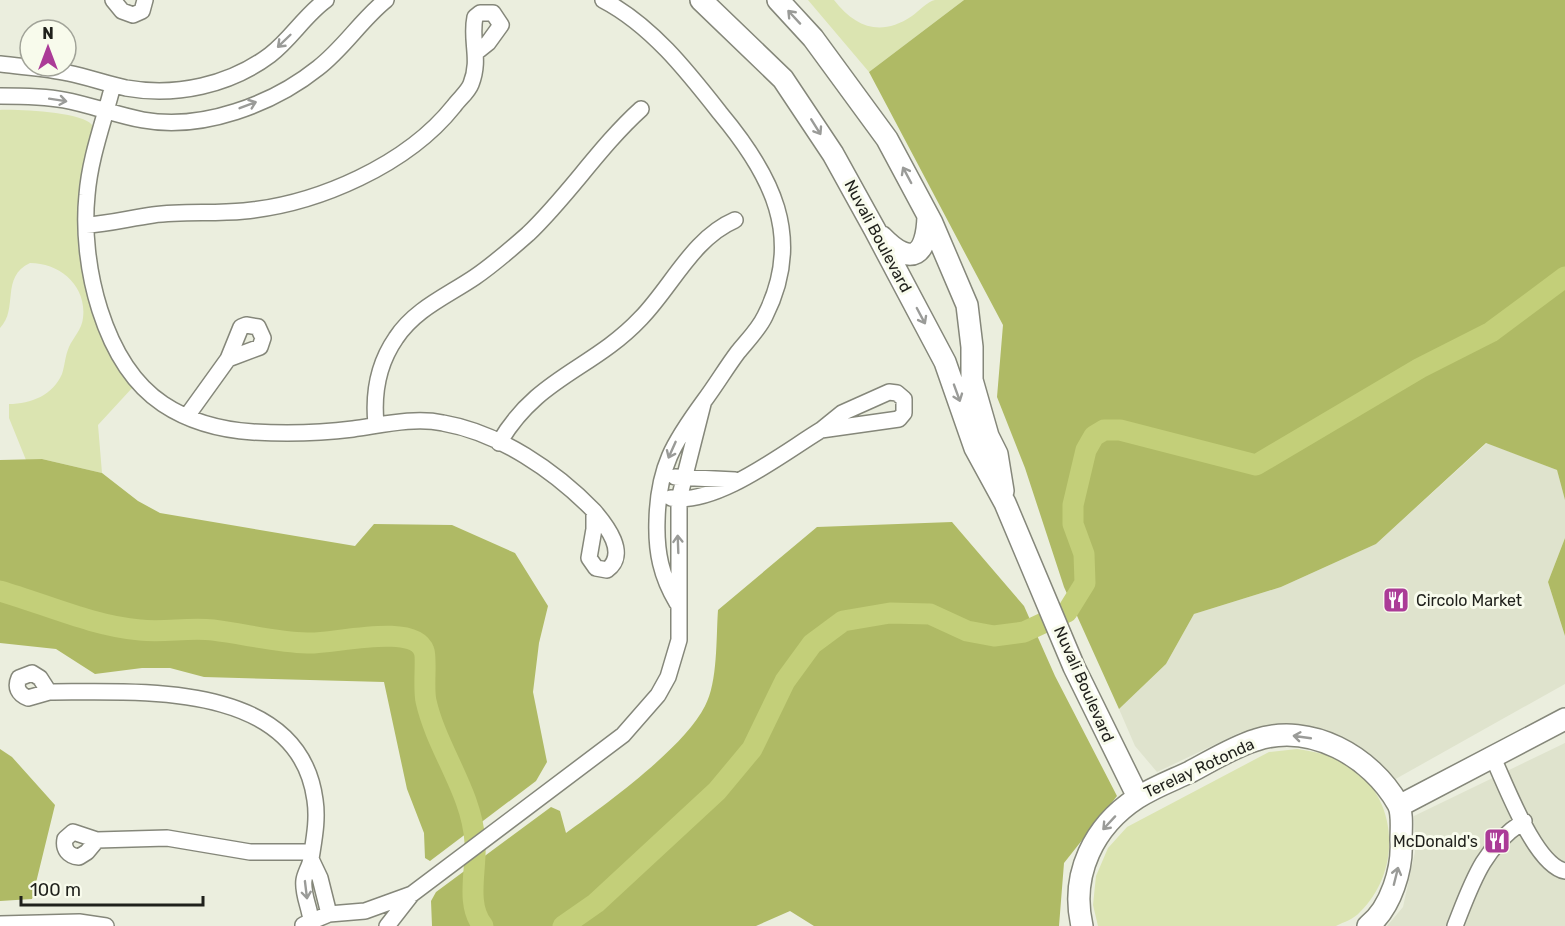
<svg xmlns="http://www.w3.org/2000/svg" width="1565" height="926" viewBox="0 0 1565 926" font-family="Rubik,sans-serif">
  <rect width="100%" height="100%" fill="#ebeede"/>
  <!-- built -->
  <path fill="#dfe3cd" d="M1487,443L1557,470L1565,500V538L1548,582L1565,636V684L1392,781L1366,755L1337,735L1303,728L1241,732L1157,772L1135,746L1119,709L1166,664L1194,614L1281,587L1376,544Z
    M1565,743V926H1387L1403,907L1415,852L1414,816Z"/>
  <!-- green -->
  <path fill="#dbe4b1" d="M808,0H834C856,28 881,37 912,16C919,11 928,1 935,0C944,0 955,0 964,0L869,72Z
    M0,110C17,109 83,112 92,125C94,136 81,178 79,193C70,255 93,339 133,387L98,425L102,473L42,459L26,460L9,418V404C31,404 53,395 62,374C65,365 65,356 69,347C73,338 82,329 83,318C87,286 60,263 30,263C0,277 19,309 0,328Z
    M1297,749C1316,752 1333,755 1350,766C1400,800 1401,872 1360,912C1354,919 1344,922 1336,926H1098L1093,905L1096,876L1108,848L1127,827L1269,752Z"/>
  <!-- forest -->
  <path fill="#afba65" d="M964,0H1565V500L1557,470L1486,443L1376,544L1281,587L1194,614L1166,664L1119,709L1064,587L1025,468L997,397L1003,325L869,72Z
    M42,459L102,473L138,501L160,513L355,546L374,524L452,525L515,553L548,606L539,643L533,692L547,762L536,781L430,861L425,858L424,833L407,789L384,682L204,677L170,668H142L95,674L56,649L0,643V460Z
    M952,522L1024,606L1055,676L1117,796L1064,863L1059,926H814L790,911L756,926H432L431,901L436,892L551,807L560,811L566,833C605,805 684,748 705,706C718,682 716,638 718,610L817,527Z
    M1565,538V636L1548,582Z
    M0,749L12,757L55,805L32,899L0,901Z"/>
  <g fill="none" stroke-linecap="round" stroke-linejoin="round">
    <!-- river -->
    <path stroke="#c3cf79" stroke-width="21" d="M0,591C45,604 93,626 140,630C164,633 188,627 213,630C245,634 275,642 307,643C330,645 414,622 424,651C427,658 423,688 426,701C437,750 472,792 475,842C477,869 465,904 483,926
      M563,926L596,903L717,791L752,749L785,681L812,644L843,621L890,613L930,614L967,631L994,636L1024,632L1067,612L1085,583L1084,554L1073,524V505L1086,450L1094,436L1104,430H1120L1256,465L1420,368L1491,332L1565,277"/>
    <defs>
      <path id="minor" d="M113,0L122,11L133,15L142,11L145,0
        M603,0C651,25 687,71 720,113C771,174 805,237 765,316C759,329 747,341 738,352C726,368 716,385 704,401C674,442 658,467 657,521C656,552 661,576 677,603
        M0,64C23,67 46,68 68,73C88,77 107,84 126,88C176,97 230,85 270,55C291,39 305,15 326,0
        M113,85C104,121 90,157 87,195C80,263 103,364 163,404C190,422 222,430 253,432C286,434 321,433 353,429C382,425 414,417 443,423C500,433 555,471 594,511
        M0,96C21,96 43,96 64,100C91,105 116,115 143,120C202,131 273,104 318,68C344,48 361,20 386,0
        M86,225C109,224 130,218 153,215C183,211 214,214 244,211C318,204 407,165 454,106C459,99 468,92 471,84C481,59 470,41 475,17L480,13H493L501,25L488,43L478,51
        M889,392L897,393L904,399V413L899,419L821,430L842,413Z
        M187,416L228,359L241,327L246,325L258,327L263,338L260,347L228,359
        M376,424C373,394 378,364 396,338C415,309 447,296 475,277C494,264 511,249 528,234C569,195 599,147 641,109
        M499,443C537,377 592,370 641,318C672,286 693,238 735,220
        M675,477L735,480
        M671,498C716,506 783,453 821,430
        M594,511C606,525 629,554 607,570L596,568L589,558L594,529Z
        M32,673L40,678L49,692L28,698C18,694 15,687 19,678Z
        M49,692C138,692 299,680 315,800C318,820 314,839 311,859C310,866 305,873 304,880C302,893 310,908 311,921
        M1493,758C1506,785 1535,865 1565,871
        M73,832L97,840L87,852L79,857C68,856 63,849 65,839Z
        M97,840L167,838L250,852H311
        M311,859L320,878L329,914
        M0,924L79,922L106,926
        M303,925L329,914L365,911L412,894
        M387,926L412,894L623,735L658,695L668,677L679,640V499L703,404
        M1455,926C1472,883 1483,847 1524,821"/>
      <path id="secondary" d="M701,0L783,79L833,154L875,230L945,362L975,448L1005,503L1074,667L1138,797
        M778,0L813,38L887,139L932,223L967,305L972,347V380L988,436L997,454L1003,491
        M882,237C912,268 927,255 928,216
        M1399,806L1565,719
        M1082,926C1070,874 1094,826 1137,798C1154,787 1173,780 1190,772C1211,761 1233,747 1256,740C1310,722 1371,756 1398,804C1403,813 1401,830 1401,840C1403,868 1391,908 1368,926"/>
    </defs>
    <!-- minor casing -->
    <use href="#minor" stroke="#85877a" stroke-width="18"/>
    <!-- secondary casing -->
    <use href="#secondary" stroke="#85877a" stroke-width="24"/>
    <!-- minor -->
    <use href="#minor" stroke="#fff" stroke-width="15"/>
    <!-- secondary -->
    <use href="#secondary" stroke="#fff" stroke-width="21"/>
  </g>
  <!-- one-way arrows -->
  <defs><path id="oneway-shaft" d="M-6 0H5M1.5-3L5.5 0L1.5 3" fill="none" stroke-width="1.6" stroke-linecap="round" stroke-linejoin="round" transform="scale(1.5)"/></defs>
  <g stroke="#9a9b98">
    <use href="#oneway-shaft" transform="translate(794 17) rotate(-133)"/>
    <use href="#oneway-shaft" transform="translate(284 41) rotate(136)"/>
    <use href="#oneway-shaft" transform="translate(58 100) rotate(9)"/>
    <use href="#oneway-shaft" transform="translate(248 105) rotate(-21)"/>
    <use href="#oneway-shaft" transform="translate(816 127) rotate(58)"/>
    <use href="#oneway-shaft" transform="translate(907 175) rotate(-118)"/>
    <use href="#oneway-shaft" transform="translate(921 316) rotate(62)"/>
    <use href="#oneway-shaft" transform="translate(957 393) rotate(70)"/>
    <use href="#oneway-shaft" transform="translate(672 450) rotate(114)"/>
    <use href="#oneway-shaft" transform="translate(678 544) rotate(-92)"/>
    <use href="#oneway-shaft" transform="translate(1302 737) rotate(-172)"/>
    <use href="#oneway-shaft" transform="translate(1109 823) rotate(133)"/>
    <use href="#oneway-shaft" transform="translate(1396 876) rotate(-76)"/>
    <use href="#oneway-shaft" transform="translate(306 890) rotate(83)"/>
  </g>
  <!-- icons -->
  <defs>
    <symbol id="restaurant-square" viewBox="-11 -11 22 22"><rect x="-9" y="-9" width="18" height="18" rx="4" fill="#ab3b97" stroke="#f8fbec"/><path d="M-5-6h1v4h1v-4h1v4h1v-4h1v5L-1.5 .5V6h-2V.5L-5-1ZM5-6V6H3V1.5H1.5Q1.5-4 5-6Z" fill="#fff"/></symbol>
  </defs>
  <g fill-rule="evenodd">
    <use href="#restaurant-square" x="1381" y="585" width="30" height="30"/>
    <use href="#restaurant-square" x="1482" y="826" width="30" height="30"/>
  </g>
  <g text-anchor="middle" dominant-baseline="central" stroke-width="6" stroke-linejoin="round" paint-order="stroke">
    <!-- street labels -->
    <g font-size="16" fill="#1f201b" stroke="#f8fbec">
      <text transform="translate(878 236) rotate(62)">Nuvali Boulevard</text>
      <text transform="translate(1084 684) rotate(66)">Nuvali Boulevard</text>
      <text transform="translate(1199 768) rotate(-25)">Terelay Rotonda</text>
    </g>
    <!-- poi labels -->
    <g font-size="16" fill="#1f201b" stroke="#f8fbec" text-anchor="start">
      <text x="1416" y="600">Circolo Market</text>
      <text x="1478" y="841" text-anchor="end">McDonald's</text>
    </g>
  </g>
  <!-- north arrow -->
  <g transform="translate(48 48)"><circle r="28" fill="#f8fbec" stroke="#a1a398" stroke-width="1.5"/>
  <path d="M0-4.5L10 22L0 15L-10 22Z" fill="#ab3b97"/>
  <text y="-9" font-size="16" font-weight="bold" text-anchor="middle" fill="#1f201b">N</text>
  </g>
  <!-- scale -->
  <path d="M21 896v9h182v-9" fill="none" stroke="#1f201b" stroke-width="3"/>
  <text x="30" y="896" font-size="18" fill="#1f201b" stroke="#f8fbec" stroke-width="4.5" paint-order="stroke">100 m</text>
</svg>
